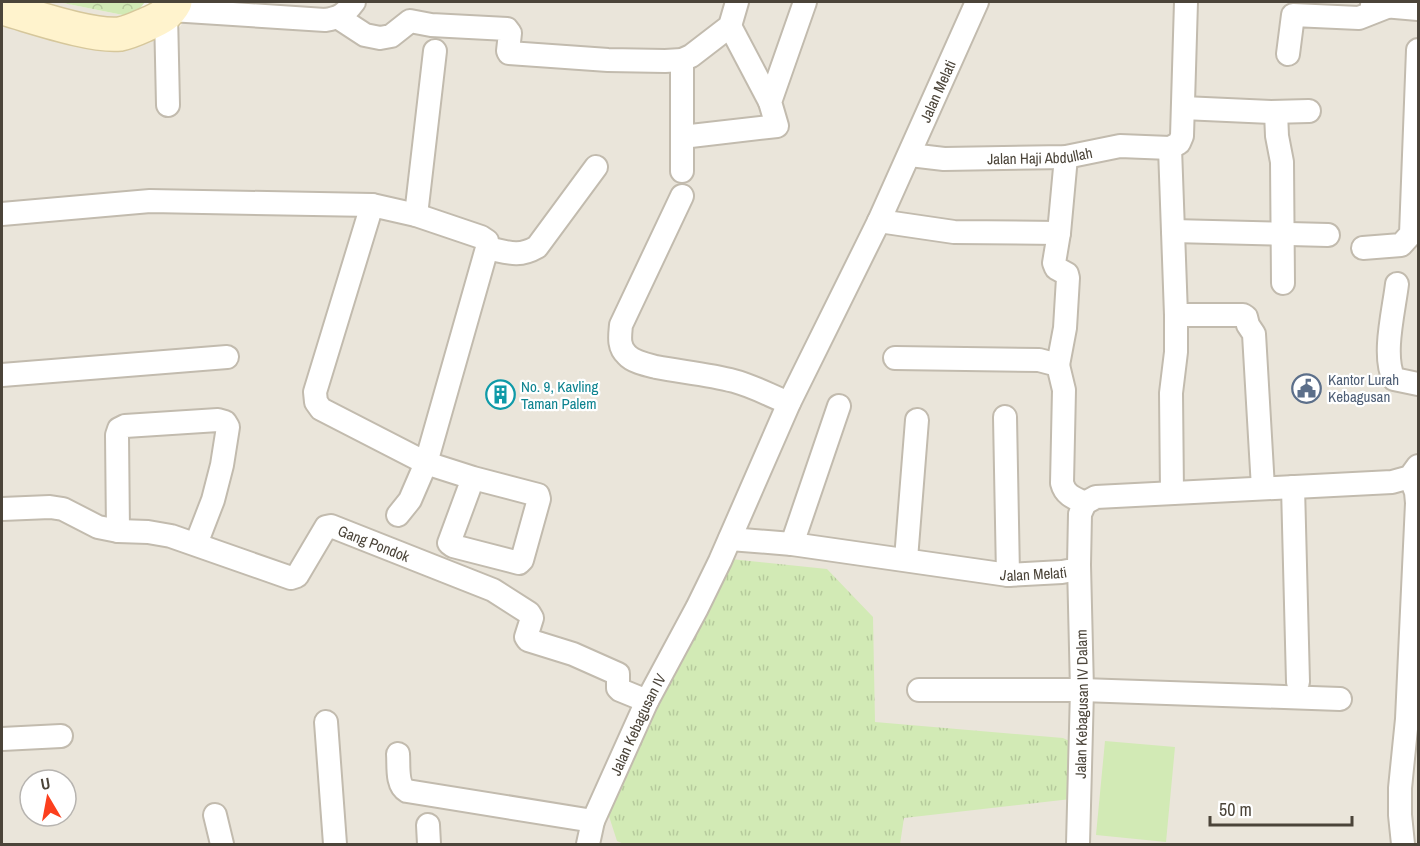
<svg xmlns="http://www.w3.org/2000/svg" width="1420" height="846" viewBox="0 0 1420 846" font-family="'Archivo Narrow',sans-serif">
  <defs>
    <pattern id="grass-tufts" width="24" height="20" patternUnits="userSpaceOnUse" patternTransform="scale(1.5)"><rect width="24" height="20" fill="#d2eab5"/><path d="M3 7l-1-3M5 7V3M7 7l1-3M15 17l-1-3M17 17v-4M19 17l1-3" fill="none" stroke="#b6ca9c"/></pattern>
    <pattern id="forest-crowns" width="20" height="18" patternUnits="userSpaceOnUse" patternTransform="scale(1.5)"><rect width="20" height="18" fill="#d2eab5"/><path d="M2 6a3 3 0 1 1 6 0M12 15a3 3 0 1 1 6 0" fill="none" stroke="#b6ca9c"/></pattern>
  </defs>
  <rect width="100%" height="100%" fill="#f6f3ec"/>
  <!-- residential -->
  <path fill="#eae5da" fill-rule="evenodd" d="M2,2H58L133,17L177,31L191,10L192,2H1418V844H2ZM30,780H66V816H30Z"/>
  <!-- grass -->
  <path fill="url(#grass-tufts)" d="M731,559L827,569L873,617L875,722L1063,738L1076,744L1071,799L904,818L900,844H624L617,841L606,807L700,625Z"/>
  <!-- forest -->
  <path fill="url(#forest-crowns)" d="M58,2H145L133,17Z"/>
  <!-- pitch -->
  <path fill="#d2eab5" d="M1105,741L1175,747L1166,842L1096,835Z"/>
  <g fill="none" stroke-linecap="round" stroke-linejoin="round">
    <defs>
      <g id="street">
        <path d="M1372,5L1418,9"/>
        <path d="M171,10L325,20C340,18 345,14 354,2"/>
        <path d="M166,14L168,105"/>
        <path d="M339,18L365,35L380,38L391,36L410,21L431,25L507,29L510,33L508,51L509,53L608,60L665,61L682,60L691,56L730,26L737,2"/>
        <path d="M730,26L770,102"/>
        <path d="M1288,54L1293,15L1359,18L1387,7"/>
        <path d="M1183,108L1271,112L1309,111"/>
        <path d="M1276,112L1277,136L1282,162L1283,283"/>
        <path d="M682,137L777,126L770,102L805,2"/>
        <path d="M1170,148L1176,315V352L1171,393L1172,493"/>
        <path d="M1170,148L1179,143L1182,136L1186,2"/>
        <path id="s1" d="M910,155L944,159L1066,157L1120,146L1170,148"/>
        <path d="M682,171V60"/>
        <path d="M682,196L621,325C620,336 618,347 627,355C633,362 648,365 656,367C682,372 708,374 734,381C753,386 771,396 789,403"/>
        <path d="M372,205L315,392L316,402L321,409L426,463L473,478L538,495L539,499L522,560L519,563L453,546L449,543L473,478"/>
        <path d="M2,214L150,201L372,205L416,215L481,237L487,241V248L426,463L410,500L398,515"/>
        <path d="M416,215L435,51"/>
        <path d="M879,221L954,232L1059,233"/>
        <path d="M1173,231L1328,235"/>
        <path d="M487,248C507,252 518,258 537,247L596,167"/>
        <path d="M1363,248L1401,245L1411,234L1418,50"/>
        <path d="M1397,284C1394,310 1382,356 1394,379L1418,384"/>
        <path d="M1176,315H1243L1246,317L1248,325L1254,334L1263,488"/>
        <path d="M895,358L1039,360L1058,365L1064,390L1062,483C1065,495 1074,498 1085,503"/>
        <path d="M1058,365L1065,328L1068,278L1067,274L1056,268L1054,263L1059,233L1066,157"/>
        <path d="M2,375L227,357"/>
        <path d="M1005,417L1008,575"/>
        <path d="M1293,487L1298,682"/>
        <path id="s2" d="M2,509L50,507L63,509L98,527L118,531L148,532L171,536L291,578L297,576L326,527L331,526L493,590L529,613L532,618L526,637L528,640L573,654L618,674V688L620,690L647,701"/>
        <path d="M118,531L117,435L119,429L125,426L218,420L225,422L228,427L222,465L213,500L196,544"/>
        <path id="s3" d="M730,539L792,544L1008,575L1062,572L1073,570L1079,565L1080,514L1085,503L1096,497L1392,482L1410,477L1418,466"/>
        <path d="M792,544L839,406"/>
        <path d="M906,559L917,420"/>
        <path d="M919,690H1082L1340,699"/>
        <path d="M326,722L335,844"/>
        <path d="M2,739L61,736"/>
        <path d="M398,754C399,765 396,785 407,791L593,821"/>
        <path d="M215,815L222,844"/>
        <path d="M428,825L429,844"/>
        <path id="s4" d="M588,844L593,821L647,701L697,608L720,561L789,403L879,221L977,2"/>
        <path id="s5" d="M1078,844L1082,690L1079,565"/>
        <path d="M1403,844L1400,815V788L1407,719L1417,503L1416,492L1410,477"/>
      </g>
      <path id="secondary" d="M2,8C32,16 91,37 120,34C130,32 138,28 147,24C159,19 169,14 175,2"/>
    </defs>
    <!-- street casing -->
    <use href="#street" stroke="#c2bbae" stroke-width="26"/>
    <!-- secondary casing -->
    <use href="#secondary" stroke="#d6c79b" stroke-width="36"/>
    <!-- street -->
    <use href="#street" stroke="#fff" stroke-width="22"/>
    <!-- secondary -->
    <use href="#secondary" stroke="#fff3cd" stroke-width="33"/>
  </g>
  <!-- icons -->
  <defs>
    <symbol id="civic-ring" viewBox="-11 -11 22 22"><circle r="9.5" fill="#fff" stroke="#5c6f8a" stroke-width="1.5"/><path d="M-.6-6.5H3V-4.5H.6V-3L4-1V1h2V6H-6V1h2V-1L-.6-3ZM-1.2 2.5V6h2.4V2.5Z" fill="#5c6f8a"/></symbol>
    <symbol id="building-ring" viewBox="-11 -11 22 22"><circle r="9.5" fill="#fff" stroke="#0f9aa8" stroke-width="1.5"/><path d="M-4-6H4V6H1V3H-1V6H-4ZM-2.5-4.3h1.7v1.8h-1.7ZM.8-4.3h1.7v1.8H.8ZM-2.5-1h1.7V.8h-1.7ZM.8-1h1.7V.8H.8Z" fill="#0f9aa8"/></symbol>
  </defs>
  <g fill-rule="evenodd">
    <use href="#civic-ring" x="1290" y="372" width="33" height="33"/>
    <use href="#building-ring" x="484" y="378" width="33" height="33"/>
  </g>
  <g text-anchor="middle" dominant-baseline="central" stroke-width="4.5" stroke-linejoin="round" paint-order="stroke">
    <!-- street labels -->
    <g font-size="15" fill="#4b4439" stroke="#fff">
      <text stroke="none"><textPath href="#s4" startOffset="831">Jalan Melati</textPath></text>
      <text stroke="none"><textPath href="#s1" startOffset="130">Jalan Haji Abdullah</textPath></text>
      <text stroke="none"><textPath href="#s2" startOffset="416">Gang Pondok</textPath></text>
      <text stroke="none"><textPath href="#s3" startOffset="306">Jalan Melati</textPath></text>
      <text stroke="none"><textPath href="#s5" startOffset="140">Jalan Kebagusan IV Dalam</textPath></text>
      <text stroke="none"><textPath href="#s4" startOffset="130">Jalan Kebagusan IV</textPath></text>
    </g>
    <!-- service labels -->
    <g font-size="15" fill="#4e5e75" stroke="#fff" text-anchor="start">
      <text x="1328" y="379">Kantor Lurah<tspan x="1328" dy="17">Kebagusan</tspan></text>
    </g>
    <!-- culture labels -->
    <g font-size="15" fill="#0d838f" stroke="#fff" text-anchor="start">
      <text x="521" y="386">No. 9, Kavling<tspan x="521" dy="17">Taman Palem</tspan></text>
    </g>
  </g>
  <!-- border -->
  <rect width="1420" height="846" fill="none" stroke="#4b4439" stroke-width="6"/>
  <!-- north arrow -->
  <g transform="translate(48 798) rotate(350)"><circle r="28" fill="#ffffff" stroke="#b7b4b0" stroke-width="1.5"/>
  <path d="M0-4.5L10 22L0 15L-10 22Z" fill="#fc3f1d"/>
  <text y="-9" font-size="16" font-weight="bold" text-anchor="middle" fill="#4b4439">U</text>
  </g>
  <!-- scale -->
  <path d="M1210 816v9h142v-9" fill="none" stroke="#4b4439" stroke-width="3"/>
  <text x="1219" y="816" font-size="18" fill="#4b4439" stroke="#ffffff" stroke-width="4.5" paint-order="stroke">50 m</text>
</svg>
